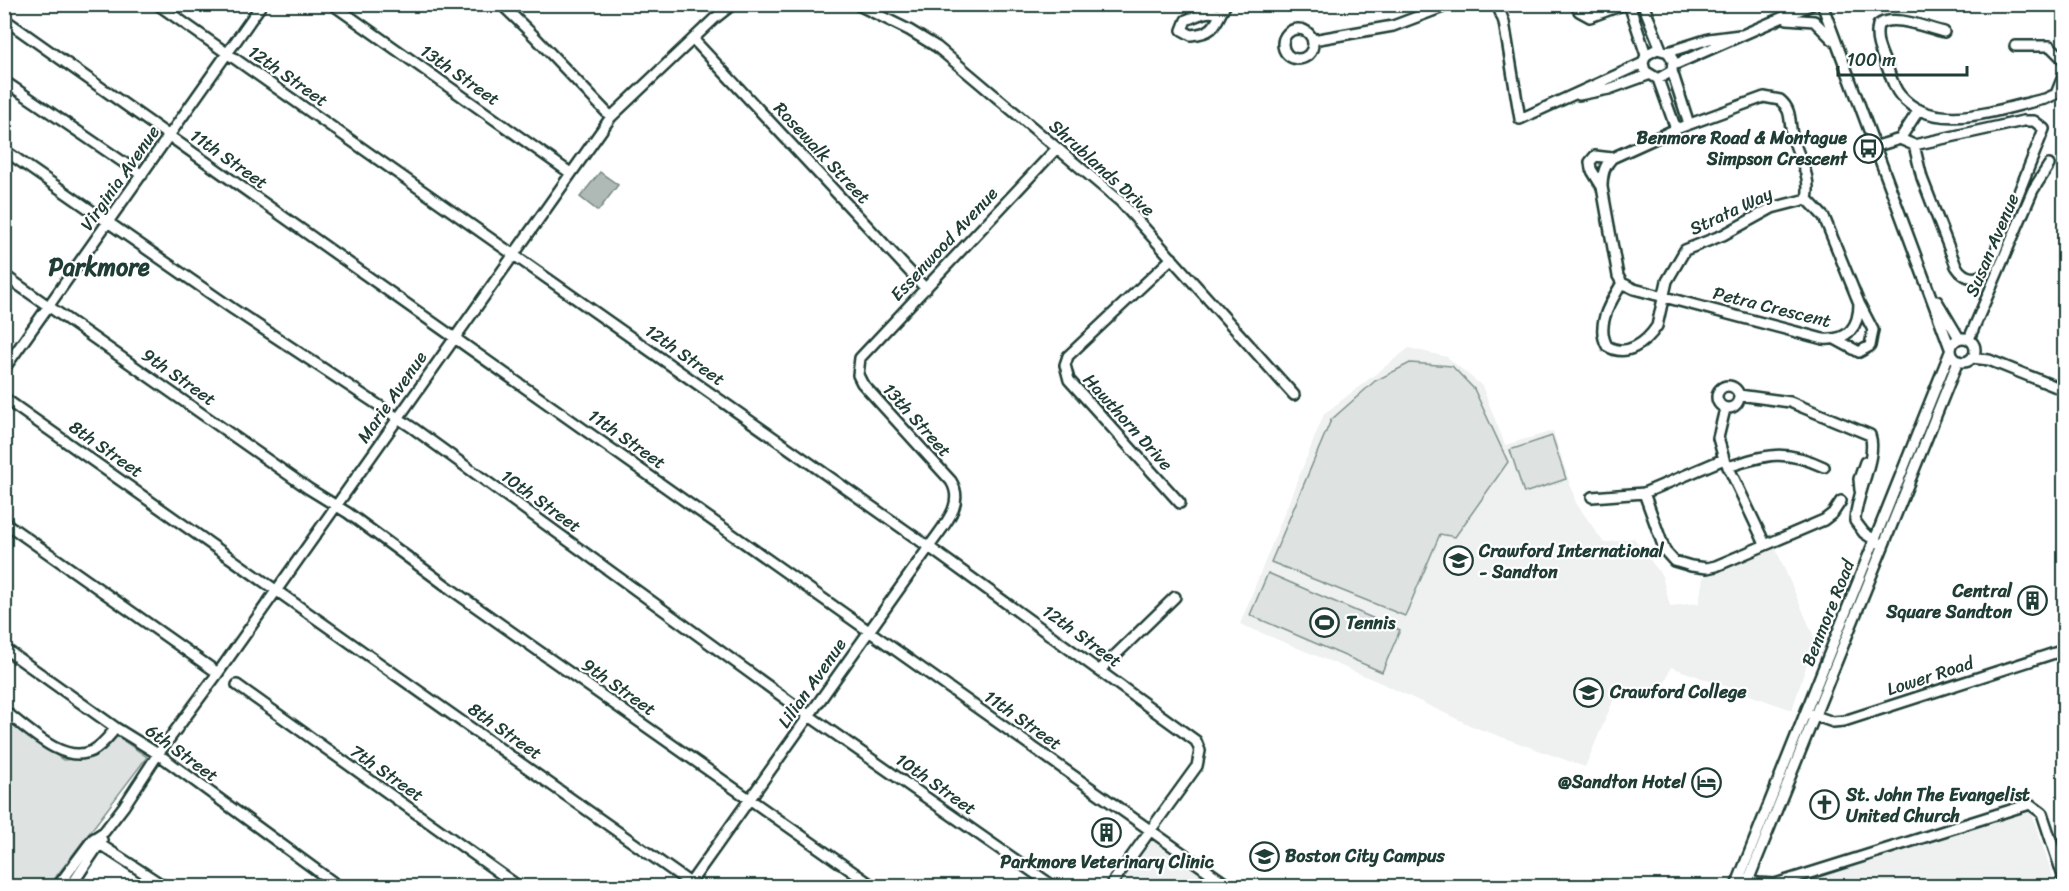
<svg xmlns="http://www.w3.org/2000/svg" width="2069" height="891" viewBox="0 0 2069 891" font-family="Sriracha,sans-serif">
  <rect width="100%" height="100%" fill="#fff"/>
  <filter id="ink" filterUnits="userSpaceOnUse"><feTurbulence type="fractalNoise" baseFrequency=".0167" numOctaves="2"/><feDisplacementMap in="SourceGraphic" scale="12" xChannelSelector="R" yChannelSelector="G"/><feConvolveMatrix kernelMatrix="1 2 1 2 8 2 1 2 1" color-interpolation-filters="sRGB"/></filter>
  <g filter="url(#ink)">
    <!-- built -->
    <path fill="#eef1f0" d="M1409,348L1447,357L1482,386L1505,445L1553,431L1576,503L1604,543L1634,538L1662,576L1670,606L1699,603L1703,577L1775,547L1815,639L1792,710L1671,667L1663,687L1614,699L1585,767L1474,727L1379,682L1240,624L1324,414Z
      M2023,810L2032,813L2056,886H1785Z
      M1147,830L1227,886H1105Z"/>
    <!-- green -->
    <path fill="#dee3e2" stroke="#7e908b" stroke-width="1.5" d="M1410,363L1452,366L1474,389L1508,462L1455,537L1440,534L1405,616L1271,562L1331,420L1375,381Z
      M1552,436L1566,479L1524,493L1510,450Z
      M1268,573L1400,630L1382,672L1250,615Z
      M4,718L63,760L88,758L115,735L147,757L49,886H5Z"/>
    <!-- water -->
    <path fill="#afbab7" stroke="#758883" stroke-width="1.5" d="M600,172L618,185L598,211L580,197Z"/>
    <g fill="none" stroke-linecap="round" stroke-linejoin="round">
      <defs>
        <path id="minor" d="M157,4L929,547L1196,741L1200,751L1197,766L1110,886
          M332,4L569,172
          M501,4L534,36L611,117
          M856,4L909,30L937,47L1121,202L1294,395
          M1497,4L1504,22L1520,119L1643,63
          M1575,4L1579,11L1590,17L1625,4
          M1629,4L1646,55L1643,63L1645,71L1658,79L1672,71L1673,60L1668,52L1657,49L1646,55
          M1643,4L1661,49
          M1822,4L1950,348
          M1220,15C1209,8 1197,16 1186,20L1182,30L1191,35C1217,33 1215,22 1226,4
          M4,19L1229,886
          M1787,19L1814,21L1833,40
          M1283 44a15 15 0 1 1 30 0a15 15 0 1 1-30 0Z
          M1944,32C1927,28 1892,13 1878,25C1874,41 1882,55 1888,69C1891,78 1894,88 1900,95C1934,136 2001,108 2045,99L2056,94L2064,74
          M693,39L926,289
          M1313,40L1393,26L1451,4
          M2015,46H2050L2064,60
          M1668,52L1709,39L1740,35
          M1674,65L1813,4
          M1672,71L1689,124
          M1658,79L1676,129
          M4,81L142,175
          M1579,95L1609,89L1648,75
          M1764,97L1780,100C1792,110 1789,120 1792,135C1798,158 1812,175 1807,199L1824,217L1859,303C1859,327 1848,341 1823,339L1634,289L1622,283L1618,276L1602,187C1602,175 1604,166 1612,158L1676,129Z
          M1900,139L1914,145L2023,121H2034L2044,129L1990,265C1982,281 1966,282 1956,266L1922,178L1914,145
          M1877,146L1900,139L1918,111
          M4,150L233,309L413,428L808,715L1053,886
          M1602,187L1591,169L1590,162L1595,156L1612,158
          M1172,258L1068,356L1065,365L1069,380L1180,503
          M4,275L309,489L348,513L452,590L873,886
          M1622,283C1611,302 1595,324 1607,346C1626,358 1646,343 1657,326L1667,281L1685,250L1723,235L1772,208L1807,199
          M1937,301L1959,338
          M1951 350a12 12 0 1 1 24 0a12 12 0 1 1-24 0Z
          M1835,339L1859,352L1870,346L1873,330L1860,305
          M1969,339L2033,190L2049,165
          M1972,358L1989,360L2064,390
          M4,369L262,4
          M1717 397a11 11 0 1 1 22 0a11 11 0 1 1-22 0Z
          M1739,395L1790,402L1870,435C1878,456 1855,497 1855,521L1864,533L1879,543
          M4,398L693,885
          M1727,464L1765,544
          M1728,467C1767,454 1785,449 1824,467
          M1860,490L1859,479L1865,462
          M1644,493L1665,551L1674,561L1691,566L1707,568L1716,566L1824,520L1833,513L1841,501
          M1592,497L1644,493L1724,459L1718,438L1725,409
          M4,522L218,673
          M4,648L116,728L158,754L338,886
          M1101,669L1175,597
          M237,685L518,886
          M4,711C27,727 62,765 92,751C102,746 109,736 116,728
          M1810,714L1833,722L1844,721L2064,650
          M101,845L164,886
          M1745,879L1758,883L1775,884L2030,804L2042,813L2064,879
          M58,886L93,839L104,832L124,806L158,754L218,673L611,117L714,19L733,4
          M71,886L102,840
          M688,886L929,547C942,527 966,505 951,481L862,383L858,375L860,358L1057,148
          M1736,886L1950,352
          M1746,886L1958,361"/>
      </defs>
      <!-- minor casing -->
      <use href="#minor" stroke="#1f3d34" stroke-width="14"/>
      <!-- minor -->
      <use href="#minor" stroke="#fff" stroke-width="9"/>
    </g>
  </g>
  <!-- icons -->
  <defs>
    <symbol id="bus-ring" viewBox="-11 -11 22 22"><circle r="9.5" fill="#fff" stroke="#1f3d34" stroke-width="1.5"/><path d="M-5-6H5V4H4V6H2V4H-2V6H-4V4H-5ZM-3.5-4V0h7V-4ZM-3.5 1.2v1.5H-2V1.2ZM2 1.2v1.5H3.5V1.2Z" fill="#1f3d34"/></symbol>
    <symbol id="school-ring" viewBox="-11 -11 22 22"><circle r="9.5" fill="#fff" stroke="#1f3d34" stroke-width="1.5"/><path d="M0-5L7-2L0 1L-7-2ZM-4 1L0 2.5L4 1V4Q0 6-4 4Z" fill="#1f3d34"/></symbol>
    <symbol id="building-ring" viewBox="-11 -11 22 22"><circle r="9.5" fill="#fff" stroke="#1f3d34" stroke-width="1.5"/><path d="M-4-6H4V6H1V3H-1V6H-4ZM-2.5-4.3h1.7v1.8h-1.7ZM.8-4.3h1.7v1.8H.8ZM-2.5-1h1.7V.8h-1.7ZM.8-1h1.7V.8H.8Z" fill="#1f3d34"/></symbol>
    <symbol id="stadium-ring" viewBox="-11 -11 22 22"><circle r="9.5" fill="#fff" stroke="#1f3d34" stroke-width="1.5"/><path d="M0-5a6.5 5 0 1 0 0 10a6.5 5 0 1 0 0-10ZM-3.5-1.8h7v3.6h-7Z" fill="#1f3d34"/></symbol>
    <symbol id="hotel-ring" viewBox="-11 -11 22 22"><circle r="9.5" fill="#fff" stroke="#1f3d34" stroke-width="1.5"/><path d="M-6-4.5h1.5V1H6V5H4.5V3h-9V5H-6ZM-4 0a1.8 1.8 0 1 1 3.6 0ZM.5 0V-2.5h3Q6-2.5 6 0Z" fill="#1f3d34"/></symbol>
    <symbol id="church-ring" viewBox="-11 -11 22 22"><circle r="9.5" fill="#fff" stroke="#1f3d34" stroke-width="1.5"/><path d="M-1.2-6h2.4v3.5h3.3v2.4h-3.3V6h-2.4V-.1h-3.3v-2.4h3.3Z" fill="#1f3d34"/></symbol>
    <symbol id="university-ring" viewBox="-11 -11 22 22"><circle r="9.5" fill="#fff" stroke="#1f3d34" stroke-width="1.5"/><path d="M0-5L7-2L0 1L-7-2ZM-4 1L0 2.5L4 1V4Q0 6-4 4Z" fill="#1f3d34"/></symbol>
  </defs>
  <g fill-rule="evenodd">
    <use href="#bus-ring" x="1852" y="132" width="33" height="33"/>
    <use href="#school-ring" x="1442" y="544" width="33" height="33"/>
    <use href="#building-ring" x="2016" y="584" width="33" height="33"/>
    <use href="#stadium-ring" x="1308" y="606" width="33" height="33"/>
    <use href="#school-ring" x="1572" y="676" width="33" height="33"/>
    <use href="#hotel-ring" x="1690" y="766" width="33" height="33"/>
    <use href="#church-ring" x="1808" y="788" width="33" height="33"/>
    <use href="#building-ring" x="1090" y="816" width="33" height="33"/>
    <use href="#university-ring" x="1248" y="840" width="33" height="33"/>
  </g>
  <g text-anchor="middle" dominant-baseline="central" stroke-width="4.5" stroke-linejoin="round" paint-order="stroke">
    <!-- street labels -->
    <g font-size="18" fill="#1f3d34" stroke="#fff">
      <text transform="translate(460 75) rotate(35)">13th Street</text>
      <text transform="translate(288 76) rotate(35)">12th Street</text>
      <text transform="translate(822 153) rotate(47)">Rosewalk Street</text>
      <text transform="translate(229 159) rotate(35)">11th Street</text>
      <text transform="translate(1102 168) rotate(42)">Shrublands Drive</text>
      <text transform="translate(120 178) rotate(-55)">Virginia Avenue</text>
      <text transform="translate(1731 211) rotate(-25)">Strata Way</text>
      <text transform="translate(944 244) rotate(-47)">Essenwood Avenue</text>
      <text transform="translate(1992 245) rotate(-67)">Susan Avenue</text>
      <text transform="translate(1772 307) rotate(14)">Petra Crescent</text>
      <text transform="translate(685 355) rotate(35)">12th Street</text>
      <text transform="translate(179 377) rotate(35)">9th Street</text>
      <text transform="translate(392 397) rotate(-55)">Marie Avenue</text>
      <text transform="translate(917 420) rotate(48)">13th Street</text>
      <text transform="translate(1128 422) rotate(48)">Hawthorn Drive</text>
      <text transform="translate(627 439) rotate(35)">11th Street</text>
      <text transform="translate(106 449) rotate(35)">8th Street</text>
      <text transform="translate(541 501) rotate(36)">10th Street</text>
      <text transform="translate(1828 613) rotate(-68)">Benmore Road</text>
      <text transform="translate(1082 636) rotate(36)">12th Street</text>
      <text transform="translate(1930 676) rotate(-18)">Lower Road</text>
      <text transform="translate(812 683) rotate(-55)">Lilian Avenue</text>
      <text transform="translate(619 687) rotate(35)">9th Street</text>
      <text transform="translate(1023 720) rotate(35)">11th Street</text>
      <text transform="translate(505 731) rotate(35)">8th Street</text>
      <text transform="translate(182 753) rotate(36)">6th Street</text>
      <text transform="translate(387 773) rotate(35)">7th Street</text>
      <text transform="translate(936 784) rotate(35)">10th Street</text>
    </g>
    <!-- poi labels -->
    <g font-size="18" font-weight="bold" fill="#1f3d34" stroke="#fff" text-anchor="start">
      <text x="1847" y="138" text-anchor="end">Benmore Road &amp; Montague<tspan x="1847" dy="21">Simpson Crescent</tspan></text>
      <text x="1479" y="551">Crawford International<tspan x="1479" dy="21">- Sandton</tspan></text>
      <text x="2012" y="591" text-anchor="end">Central<tspan x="2012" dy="21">Square Sandton</tspan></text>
      <text x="1346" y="623">Tennis</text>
      <text x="1610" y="692">Crawford College</text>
      <text x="1686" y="782" text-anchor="end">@Sandton Hotel</text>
      <text x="1846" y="795">St. John The Evangelist<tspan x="1846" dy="21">United Church</tspan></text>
      <text x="1285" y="856">Boston City Campus</text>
      <text x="1107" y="862" text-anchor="middle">Parkmore Veterinary Clinic</text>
    </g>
    <!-- district labels -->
    <g font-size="24" font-weight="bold" fill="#1f3d34" stroke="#fff">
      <text x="99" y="267">Parkmore</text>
    </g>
  </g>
  <!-- margin -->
  <rect width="2069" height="891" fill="none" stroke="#fff" stroke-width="24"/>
  <rect x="12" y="12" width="2045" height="867" fill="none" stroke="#1f3d34" stroke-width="2" filter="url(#ink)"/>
  <!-- scale -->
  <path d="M1838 66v9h129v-9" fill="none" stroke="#1f3d34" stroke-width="3"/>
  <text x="1847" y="66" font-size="18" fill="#1f3d34" stroke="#ffffff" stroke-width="4.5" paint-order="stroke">100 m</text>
</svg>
